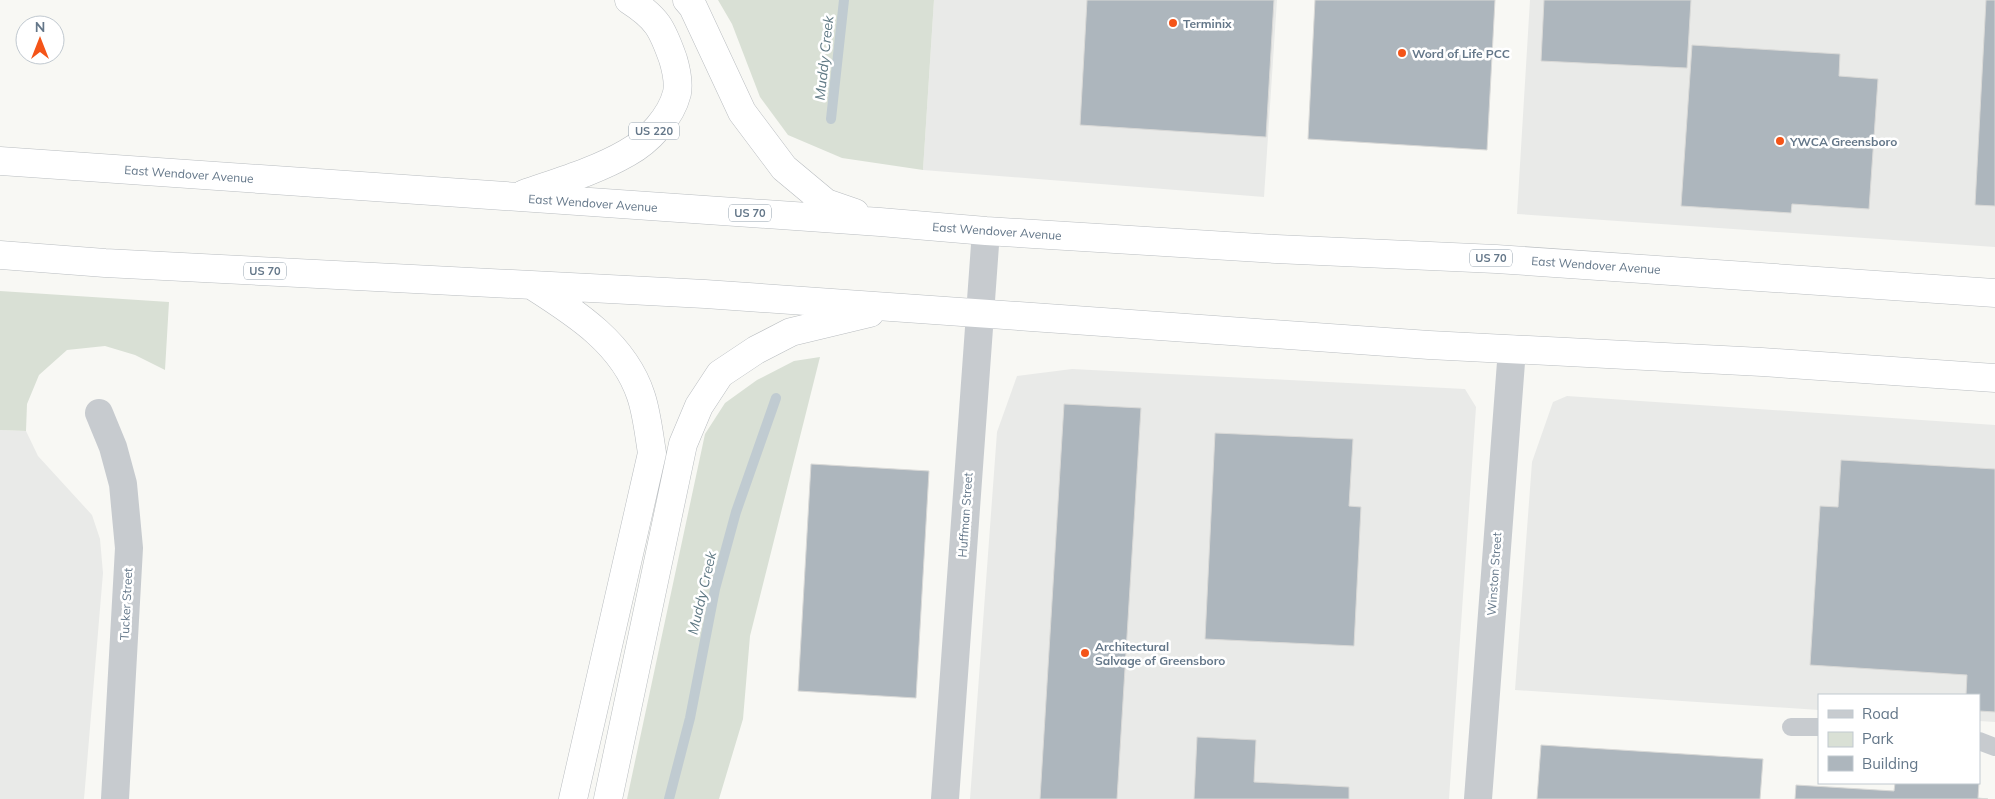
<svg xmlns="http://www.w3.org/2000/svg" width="1995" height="799" viewBox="0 0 1995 799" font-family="Mulish,sans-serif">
  <rect width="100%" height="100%" fill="#f8f8f4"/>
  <!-- built -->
  <path fill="#e9eae8" d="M934,0H1277L1264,197L923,170Z
    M1530,0H1995V247L1517,214Z
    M1072,369L1465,389L1476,407L1449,799H970L997,432L1017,376Z
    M1567,396L1995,425V722L1979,721V695H1819V710L1515,690L1532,462L1553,402Z
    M0,430L26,431L38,456L92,515L100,539L103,573L84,799H0Z"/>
  <!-- green -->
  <path fill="#d9e0d5" d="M718,0H934L923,170L842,158L788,135L760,97L732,24Z
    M0,291L169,302L165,370L135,355L105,346L67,350L39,375L27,404L26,431L0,430Z
    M820,357L750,636L743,719L719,799H627L705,434L725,403L757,380L794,361Z"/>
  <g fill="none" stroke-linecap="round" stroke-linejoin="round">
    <!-- stream -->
    <path stroke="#c0cbd1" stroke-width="10" d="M831,119L844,0
      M669,799L690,718L715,589L736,512L776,398"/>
  </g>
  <!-- building -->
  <path fill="#adb6bd" stroke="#d9d9d7" d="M1087,0H1274L1266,137L1080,125Z
    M1315,0H1495L1487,150L1308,139Z
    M1544,0H1691L1687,68L1541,61Z
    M1986,0H1995V206L1975,205Z
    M1692,45L1840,54L1839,76L1878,79L1869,209L1792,204L1791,213L1681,206Z
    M1064,404L1141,408L1117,799H1040Z
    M1215,433L1353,439L1349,506L1361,507L1354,646L1205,639Z
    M1841,460L1995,469V712L1979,711V695H1966L1967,675L1810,665L1820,506L1838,507Z
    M811,464L929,471L916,698L798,691Z
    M1197,737L1256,740L1254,782L1349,787V799H1194Z
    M1541,745L1763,759L1760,799H1537Z
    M1895,783H1979L1978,798L1988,799H1795L1796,785L1894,791Z"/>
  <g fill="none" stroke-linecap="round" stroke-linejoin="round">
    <defs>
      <path id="trunk" d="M687,0L693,7L742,112L784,168L826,203L855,213
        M0,161L880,222L986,231L1276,249L1496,259L1995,293
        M524,194C558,182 596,171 627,153C649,141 671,117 677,93C679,82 676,69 673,59C662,28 657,18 629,0
        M0,255L105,263L705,294L1429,345L1762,362L1995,378
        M533,286C577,314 624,344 641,396C647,414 649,435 652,453L573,799
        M608,799L683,444L699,406L720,374L756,350L791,332L870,313"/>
    </defs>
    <!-- trunk casing -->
    <use href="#trunk" stroke="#b9bdc0" stroke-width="29"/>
    <!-- service -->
    <path stroke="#c7cbcf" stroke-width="18" d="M1791,727H1819
      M1979,741L1995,747"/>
    <!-- minor -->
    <path stroke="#c7cbcf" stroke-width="28" d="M99,413L113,447L123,484L129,548L115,799
      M1478,799L1512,349"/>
    <!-- tertiary -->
    <path stroke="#c7cbcf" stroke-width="28" d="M945,799L986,231"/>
    <!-- trunk -->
    <use href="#trunk" stroke="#fff" stroke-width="28"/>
  </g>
  <!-- markers -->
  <g fill="#f45418" stroke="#fff" stroke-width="2">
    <circle cx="1173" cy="23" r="5"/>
    <circle cx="1402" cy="53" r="5"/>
    <circle cx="1780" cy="141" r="5"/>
    <circle cx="1085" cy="653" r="5"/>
  </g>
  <g text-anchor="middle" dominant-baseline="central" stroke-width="5" stroke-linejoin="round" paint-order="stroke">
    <!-- shield labels -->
    <g fill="#fff" stroke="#92a0ac" stroke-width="1">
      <rect x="629" y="122.5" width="50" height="17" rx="4"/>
      <rect x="729" y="204.5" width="42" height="17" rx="4"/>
      <rect x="1470" y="249.5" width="42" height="17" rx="4"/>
      <rect x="244" y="262.5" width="42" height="17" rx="4"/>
    </g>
    <g font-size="11" font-weight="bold" fill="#647789">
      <text x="654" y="131">US 220</text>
      <text x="750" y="213">US 70</text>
      <text x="1491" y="258">US 70</text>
      <text x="265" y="271">US 70</text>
    </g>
    <!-- poi labels -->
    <g font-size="12" font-weight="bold" fill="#647789" stroke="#fff" text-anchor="start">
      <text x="1183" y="23">Terminix</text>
      <text x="1412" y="53">Word of Life PCC</text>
      <text x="1790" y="141">YWCA Greensboro</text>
      <text x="1095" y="646">Architectural<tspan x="1095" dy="14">Salvage of Greensboro</tspan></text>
    </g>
    <!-- street labels -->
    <g font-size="12" fill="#647789" stroke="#fff">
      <text transform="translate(189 174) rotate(4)">East Wendover Avenue</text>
      <text transform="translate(593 203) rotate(4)">East Wendover Avenue</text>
      <text transform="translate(997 231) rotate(4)">East Wendover Avenue</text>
      <text transform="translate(1596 265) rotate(4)">East Wendover Avenue</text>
      <text transform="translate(965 515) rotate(-86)">Huffman Street</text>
      <text transform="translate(1494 574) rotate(-86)">Winston Street</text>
      <text transform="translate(126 604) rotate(-87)">Tucker Street</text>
    </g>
    <!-- water labels -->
    <g font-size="14" font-style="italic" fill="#5f7984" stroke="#fff">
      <text transform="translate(824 58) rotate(-84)">Muddy Creek</text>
      <text transform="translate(702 593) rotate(-77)">Muddy Creek</text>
    </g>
  </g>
  <!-- legend -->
  <rect x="1818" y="694" width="162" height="90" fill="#ffffff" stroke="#c1c9d0"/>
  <rect x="1828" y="710" width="25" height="8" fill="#c7cbcf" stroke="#c1c9d0"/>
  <text x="1862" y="719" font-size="15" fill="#647789">Road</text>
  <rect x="1828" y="732" width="25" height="15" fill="#d9e0d5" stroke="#c1c9d0"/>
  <text x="1862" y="744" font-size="15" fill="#647789">Park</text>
  <rect x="1828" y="756" width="25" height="15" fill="#adb6bd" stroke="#c1c9d0"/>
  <text x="1862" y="769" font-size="15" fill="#647789">Building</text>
  <!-- north arrow -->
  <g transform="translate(40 40)"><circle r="24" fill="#ffffff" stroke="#c1c9d0"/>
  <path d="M0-4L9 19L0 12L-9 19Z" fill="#f45418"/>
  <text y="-8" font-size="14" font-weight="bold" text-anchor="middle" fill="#647789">N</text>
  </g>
</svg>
